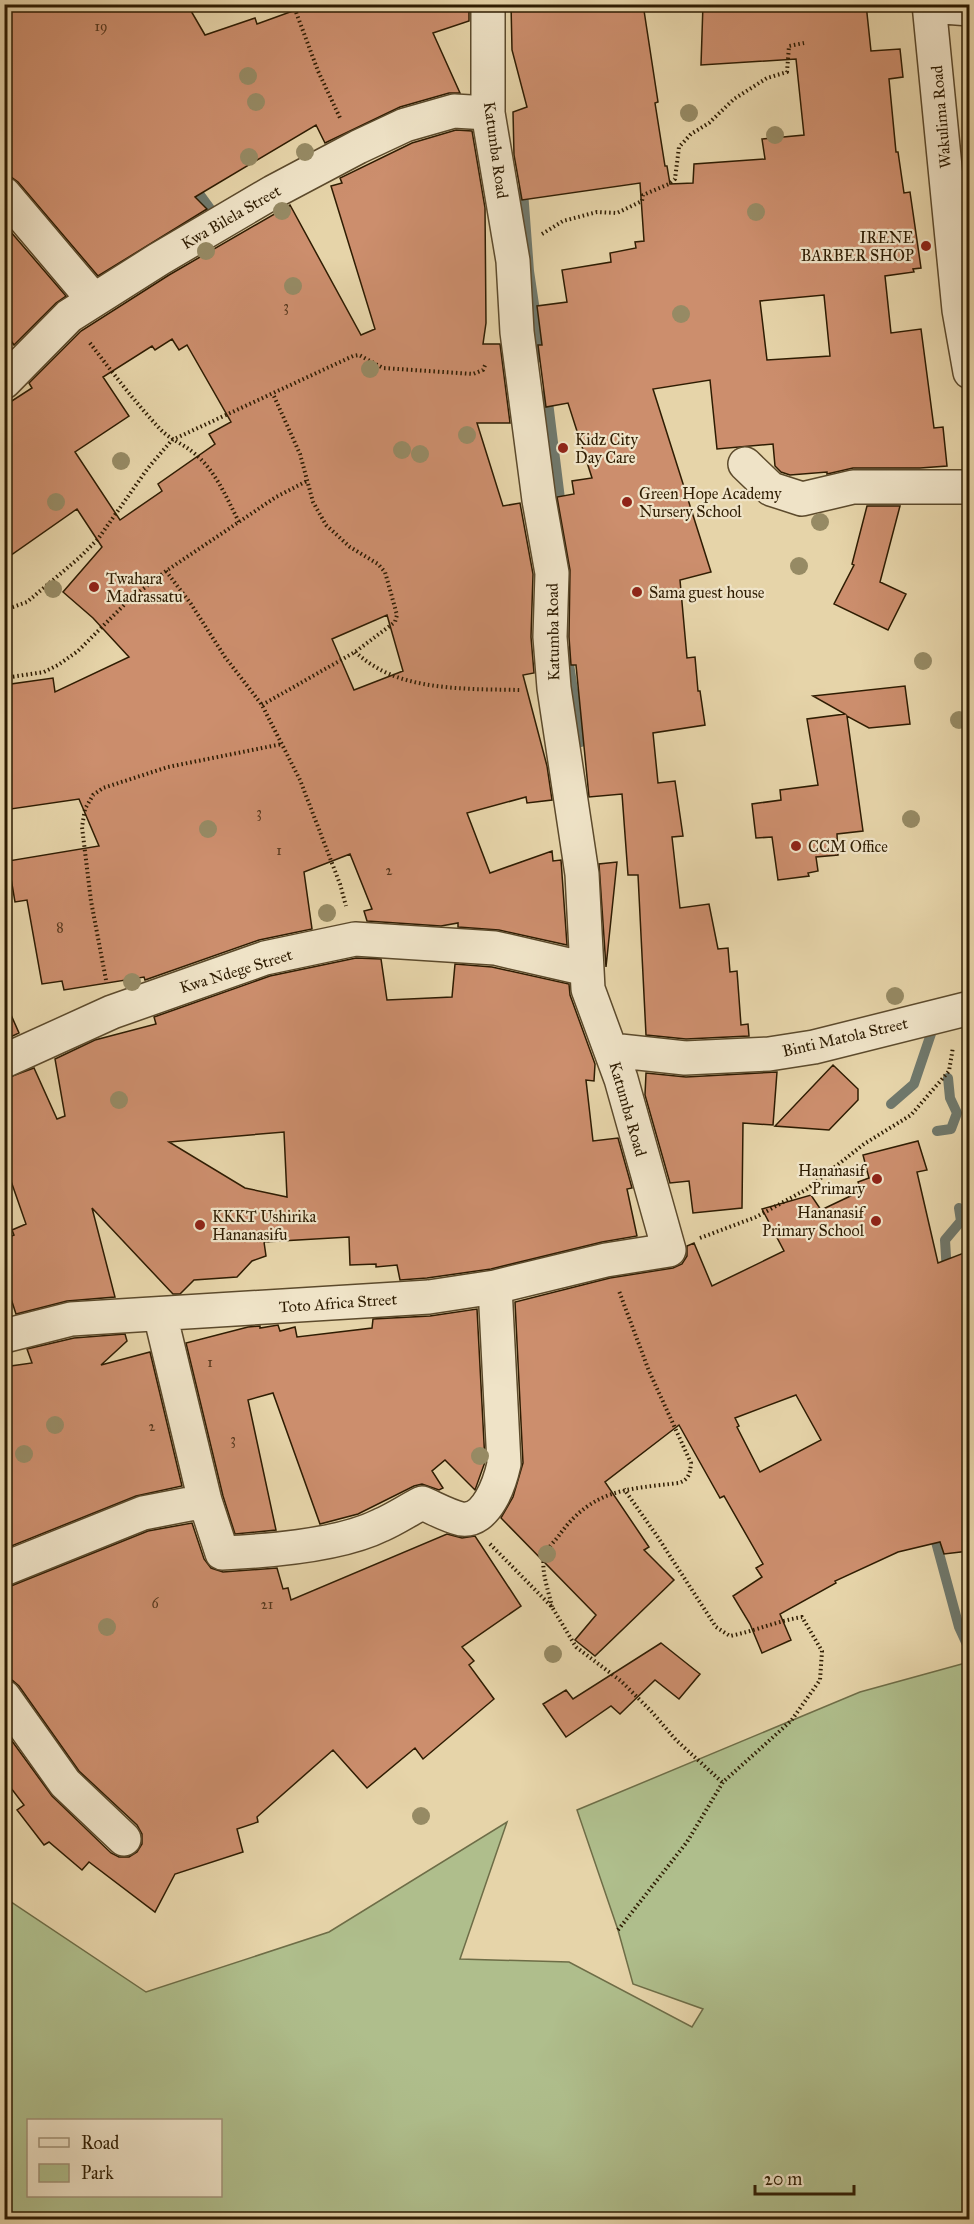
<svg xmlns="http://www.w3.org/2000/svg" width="974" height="2224" viewBox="0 0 974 2224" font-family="'IM FELL Great Primer',serif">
  <rect width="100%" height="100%" fill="#e6d4a9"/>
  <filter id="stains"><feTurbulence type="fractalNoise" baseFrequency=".00333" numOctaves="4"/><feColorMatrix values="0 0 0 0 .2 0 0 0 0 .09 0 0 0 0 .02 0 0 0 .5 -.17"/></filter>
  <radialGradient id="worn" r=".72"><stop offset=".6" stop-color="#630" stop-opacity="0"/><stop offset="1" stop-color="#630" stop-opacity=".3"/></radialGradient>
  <!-- green -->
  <path fill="#afbe8c" stroke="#6e6d47" stroke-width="1.5" fill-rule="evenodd" d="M969,1662V2219H5V1898L146,1992L329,1932L507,1822L460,1959L569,1962L692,2027L703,2009L633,1984L618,1930L577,1810L860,1692ZM28,2120H220V2196H28Z"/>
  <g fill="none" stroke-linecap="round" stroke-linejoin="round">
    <!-- stream -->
    <path stroke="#6f786c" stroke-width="10" d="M192,184L216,217
      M523,191L529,271L542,358
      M547,394L563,523V552
      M567,651L581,742
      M891,1104L914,1084L935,1022
      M937,1131L951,1129L957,1113L950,1098L948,1078
      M947,1273L945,1240L961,1221L959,1208
      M933,1531L959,1627L970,1651"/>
  </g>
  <!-- building -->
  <path fill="#cc8e6d" stroke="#2e1c02" stroke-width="1.5" fill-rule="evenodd" d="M4,4H187L205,35L255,18L257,24L312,4H469V21L433,33L460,93H449L400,107L325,143L316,125L195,197L207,209L98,276L18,182L11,177L4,176Z
    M511,4H643L658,102L655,103L665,166H667L670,184L693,183L694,164L765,159L762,139L804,135L796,59L701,65L703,4H866L871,51L900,49L903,77L889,79L896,152H898L904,193L910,192L921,268L913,269L914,272L885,276L891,333L921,329L934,428L943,427L947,466L920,468H853L827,474V472L790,475L781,472L775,466L773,444L717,449L710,380L653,389L711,572L680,580L687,658L695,657L698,691H700L705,725L653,733L658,783L675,781L683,836L672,837L680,908L709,904L718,949L728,948L730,972L737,971L741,1025L748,1024L749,1036L686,1039L646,1035L638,875H628L622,794L589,797L576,665H571L569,637L570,570L557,497L574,494L572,481L592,478L568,403L546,407L538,345H542L537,306L567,302L562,270L611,262L610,253L636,248L635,242L644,241L640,183L522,200L514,155L513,112L527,107L512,50ZM824,295L830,356L767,360L760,301Z
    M456,130L472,131L485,208L486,323L483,344H500L510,423H477L503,506L520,503L533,574L531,637L534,673L523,675L547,766L552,800L527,803L526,797L467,813L490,873L552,851L553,861L561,860L567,945L499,930L458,927V923L441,926L367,921L364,911L372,909L350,854L304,872L312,929L259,940L145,980L144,977L64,990L62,981L42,984L27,900L15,902L8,861L99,846L79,799L4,810V685L53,678L55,692L129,657L93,618L63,592L102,547L77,509L4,560V406L32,388L29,383L81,331L169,275L290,205L361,335L375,329L331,186L342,183L340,178L412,143ZM172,339L179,350L187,345L231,422L209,434L215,444L158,484L162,491L120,520L75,452L129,416L103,377L152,346L155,350ZM387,615L403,671L354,690L332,639Z
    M4,224L66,296L56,303L14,345L4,331Z
    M867,506H900L880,582L906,594L888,630L834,604L854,565L852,564Z
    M905,686L910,724L869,728L847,716L863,831L837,834L838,855L816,857L818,871L808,873L809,876L778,880L772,837L756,838L752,804L781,800L780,790L818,785L807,719L845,714L813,696Z
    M617,862L606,967L599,864Z
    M356,958L381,959L387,1000L452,997L455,964L492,967L569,984L570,995L595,1064L594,1081L586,1080L593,1141L618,1138L632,1188L627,1189L637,1236L602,1242L491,1269L427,1278L400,1280L397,1265L376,1267V1264L350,1265L349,1237L264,1242L266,1256L252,1261L237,1277L194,1280L180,1294H173L92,1208L115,1297L67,1301L16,1314L4,1277V1239L14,1235L12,1230L26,1224L4,1161V1079L34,1068L57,1119L65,1116L55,1059L95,1040L156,1024L154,1017L270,976ZM284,1132L287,1197L245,1188L169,1142Z
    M4,999L19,1033L4,1040Z
    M833,1065L858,1089V1100L829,1130L775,1126Z
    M777,1072L773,1125L743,1123L742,1208L693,1213L689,1181L670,1183L645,1095L646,1073L686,1077Z
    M918,1141L927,1170L917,1172L938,1263L969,1251V1551L944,1554L940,1542L898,1552L835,1581L836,1583L780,1614L791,1640L762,1653L750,1624L733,1596L762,1577L756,1568L763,1564L724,1496L720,1498L679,1425L605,1482L649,1547L644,1550L674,1580L595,1656L575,1640L596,1615L501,1518L513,1497L523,1463L515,1302L610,1278L673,1268L682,1264L687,1256V1246L694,1243L712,1286L784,1251L762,1209L811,1195L821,1210L861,1191L858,1182L869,1178L863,1155ZM796,1395L821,1440L760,1472L737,1427L739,1426L735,1418Z
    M477,1309L485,1462L475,1490L445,1460L432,1471L443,1488L439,1490L422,1484L414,1486L358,1514L320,1524L273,1393L248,1400L276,1530L235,1534L223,1496L186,1343L248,1327L260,1326V1328L278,1325L280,1331L295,1327L297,1337L372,1328L373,1319L430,1316Z
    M125,1334L127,1341L101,1365L150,1352L182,1486L136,1496L4,1549V1411L10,1410L4,1367L32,1363L27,1349L74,1338Z
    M192,1523L204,1559L211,1568L223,1572L277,1568L283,1589L288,1588L291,1600L447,1534L462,1538L475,1536L521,1606L462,1647L474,1661L469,1665L494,1699L423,1759L415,1748L367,1788L333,1750L257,1817L258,1822L237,1829L243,1852L175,1874L155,1912L89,1862L82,1870L49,1842L44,1845L17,1810L24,1805L4,1779V1730L52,1796L111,1853L119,1857H129L137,1852L142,1844V1834L137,1825L79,1771L19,1686L12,1680L4,1679V1587L11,1586L148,1531Z
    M661,1643L700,1674L679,1699L655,1680L620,1714L611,1706L566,1737L543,1704L566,1690L573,1699Z"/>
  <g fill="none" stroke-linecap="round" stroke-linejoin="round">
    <defs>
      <path id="minor" d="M929,4L959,310L970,372
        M930,6L970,9
        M4,194L93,299
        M4,382L69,316L159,259L273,192L358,147L405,125L454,111L488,113
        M745,464L771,489L802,499L853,487H970
        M611,1050L685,1058L769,1054L814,1047L970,1008
        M4,1061L112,1012L265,958L355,939L495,948L586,969
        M160,1314L205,1501L222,1553C268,1551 341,1545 381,1525C395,1519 408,1510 422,1503C434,1508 448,1516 461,1519C487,1523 500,1482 504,1464L495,1287
        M4,1336L71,1319L429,1297L495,1287L606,1260L669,1250L621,1079L588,989L582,874L554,688L550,637L552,573L539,500L517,332L513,261L488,113V4
        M4,1569L143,1513L205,1501
        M4,1697L65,1783L124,1839"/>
    </defs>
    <!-- minor casing -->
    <use href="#minor" stroke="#5c4a2c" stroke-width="36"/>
    <!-- path -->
    <path stroke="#2e1c02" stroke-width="4" stroke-dasharray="1.5 3" stroke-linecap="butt" d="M293,4L318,71L341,120
      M542,234L563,221L597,212L617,213L642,201L643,195L669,184L675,179L679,147L691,134L709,123L734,99L767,78L787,72L789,46L804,43
      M90,343C112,372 135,402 160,429C172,441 182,443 194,453C216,471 226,497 239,522
      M166,571L191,604L225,657L262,705L300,780L340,884L346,906
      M4,610L27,602L79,558L98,539L148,468L172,440L353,356L359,355L383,368L473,374L483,370L486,363
      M355,652C361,657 367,662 374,666C413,691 475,689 520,690
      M4,678L44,672L58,665L78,651L129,600L166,571L276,497L307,481
      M262,705L355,652L395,622L397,615L385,572L378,564L350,547L326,525L313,502L300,454L273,394
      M106,980L91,901L82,827L85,809L93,795L103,788L168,767L282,744
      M700,1238L756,1217L807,1189L864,1144L911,1115L949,1071L953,1047
      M490,1544L552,1607L576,1647L621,1681L651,1711L676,1740L722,1782
      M552,1607C549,1592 541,1572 544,1557C546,1549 556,1540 560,1534C593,1489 627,1489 679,1483C689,1479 690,1474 691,1463L649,1371L619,1291
      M618,1930L687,1842L723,1782L791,1721L820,1680L822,1651L802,1617C777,1621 755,1631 730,1636L716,1627L657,1536L624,1489"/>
    <!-- minor -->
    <use href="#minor" stroke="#efe3c7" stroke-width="33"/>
  </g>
  <!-- trees -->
  <g fill="#968a64">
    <circle cx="248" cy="76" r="9"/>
    <circle cx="256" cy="102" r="9"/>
    <circle cx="689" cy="113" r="9"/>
    <circle cx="775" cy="135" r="9"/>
    <circle cx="305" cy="152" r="9"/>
    <circle cx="249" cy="157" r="9"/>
    <circle cx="282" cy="211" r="9"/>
    <circle cx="756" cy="212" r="9"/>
    <circle cx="206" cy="251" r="9"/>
    <circle cx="293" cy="286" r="9"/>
    <circle cx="681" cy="314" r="9"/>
    <circle cx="370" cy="369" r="9"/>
    <circle cx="467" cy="435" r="9"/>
    <circle cx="402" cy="450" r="9"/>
    <circle cx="420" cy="454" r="9"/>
    <circle cx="121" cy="461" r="9"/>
    <circle cx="56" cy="502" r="9"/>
    <circle cx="820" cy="522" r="9"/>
    <circle cx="799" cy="566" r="9"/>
    <circle cx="53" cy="589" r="9"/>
    <circle cx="923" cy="661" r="9"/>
    <circle cx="959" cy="720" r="9"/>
    <circle cx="911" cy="819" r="9"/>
    <circle cx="208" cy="829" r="9"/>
    <circle cx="327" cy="913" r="9"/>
    <circle cx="132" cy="982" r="9"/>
    <circle cx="895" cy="996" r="9"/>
    <circle cx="119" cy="1100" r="9"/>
    <circle cx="55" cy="1425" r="9"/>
    <circle cx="24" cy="1454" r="9"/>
    <circle cx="480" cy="1456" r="9"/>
    <circle cx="547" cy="1554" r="9"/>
    <circle cx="107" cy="1627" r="9"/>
    <circle cx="553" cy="1654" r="9"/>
    <circle cx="421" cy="1816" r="9"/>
  </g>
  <!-- markers -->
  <g fill="#8f2418" stroke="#efe3c7" stroke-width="2">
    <circle cx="926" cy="246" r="6"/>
    <circle cx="563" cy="448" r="6"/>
    <circle cx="627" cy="502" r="6"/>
    <circle cx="94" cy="587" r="6"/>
    <circle cx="637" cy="592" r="6"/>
    <circle cx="796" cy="846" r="6"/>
    <circle cx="877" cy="1179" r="6"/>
    <circle cx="876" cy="1221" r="6"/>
    <circle cx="200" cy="1225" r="6"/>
  </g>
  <g text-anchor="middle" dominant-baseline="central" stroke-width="4.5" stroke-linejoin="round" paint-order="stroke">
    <!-- number labels -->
    <g font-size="14" fill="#56381d">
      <text x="101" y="26">19</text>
      <text x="286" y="306">3</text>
      <text x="259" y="812">3</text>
      <text x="279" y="850">1</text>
      <text x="389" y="870">2</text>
      <text x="60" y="927">8</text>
      <text x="210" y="1362">1</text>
      <text x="152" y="1426">2</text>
      <text x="233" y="1439">3</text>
      <text x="155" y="1603">6</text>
      <text x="267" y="1604">21</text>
    </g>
    <!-- street labels -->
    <g font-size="16" fill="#2e1c02" stroke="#efe3c7">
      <text transform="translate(941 117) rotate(-95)">Wakulima Road</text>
      <text transform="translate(496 150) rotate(82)">Katumba Road</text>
      <text transform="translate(231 217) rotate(-30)">Kwa Bilela Street</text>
      <text transform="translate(553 632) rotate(-91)">Katumba Road</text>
      <text transform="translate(236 971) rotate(-17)">Kwa Ndege Street</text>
      <text transform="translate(845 1037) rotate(-13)">Binti Matola Street</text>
      <text transform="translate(628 1109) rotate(74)">Katumba Road</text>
      <text transform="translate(338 1303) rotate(-4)">Toto Africa Street</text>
    </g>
    <!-- poi labels -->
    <g font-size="16" fill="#2e1c02" stroke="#efe3c7" text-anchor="start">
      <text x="914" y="237" text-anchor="end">IRENE<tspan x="914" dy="18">BARBER SHOP</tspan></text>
      <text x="575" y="439">Kidz City<tspan x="575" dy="18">Day Care</tspan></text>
      <text x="639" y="493">Green Hope Academy<tspan x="639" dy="18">Nursery School</tspan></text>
      <text x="106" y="578">Twahara<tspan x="106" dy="18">Madrassatu</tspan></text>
      <text x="649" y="592">Sama guest house</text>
      <text x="808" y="846">CCM Office</text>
      <text x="865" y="1170" text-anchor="end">Hananasif<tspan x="865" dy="18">Primary</tspan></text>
      <text x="864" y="1212" text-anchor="end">Hananasif<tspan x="864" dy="18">Primary School</tspan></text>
      <text x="212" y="1216">KKKT Ushirika<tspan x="212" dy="18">Hananasifu</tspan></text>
    </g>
  </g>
  <!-- margin -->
  <rect width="974" height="2224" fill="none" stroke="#e6d4a9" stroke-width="24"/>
  <rect x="6" y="6" width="962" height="2212" fill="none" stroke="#2e1c02" stroke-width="3"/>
  <rect x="12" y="12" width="950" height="2200" fill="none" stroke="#2e1c02" stroke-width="1.5"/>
  <!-- legend -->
  <rect x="27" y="2119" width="195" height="78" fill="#efe3c7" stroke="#a29378" stroke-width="1.5"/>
  <rect x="39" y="2138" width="30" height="9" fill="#efe3c7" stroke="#a29378" stroke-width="1.5"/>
  <text x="81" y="2149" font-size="18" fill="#2e1c02">Road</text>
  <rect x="39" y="2164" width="30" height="18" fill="#afbe8c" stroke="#a29378" stroke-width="1.5"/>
  <text x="81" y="2179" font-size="18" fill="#2e1c02">Park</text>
  <!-- scale -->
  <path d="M755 2185v9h99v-9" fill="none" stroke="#2e1c02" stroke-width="3"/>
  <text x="764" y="2185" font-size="18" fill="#2e1c02" stroke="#efe3c7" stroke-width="4.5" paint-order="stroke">20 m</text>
  <rect width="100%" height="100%" filter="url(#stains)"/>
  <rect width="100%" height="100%" fill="url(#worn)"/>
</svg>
